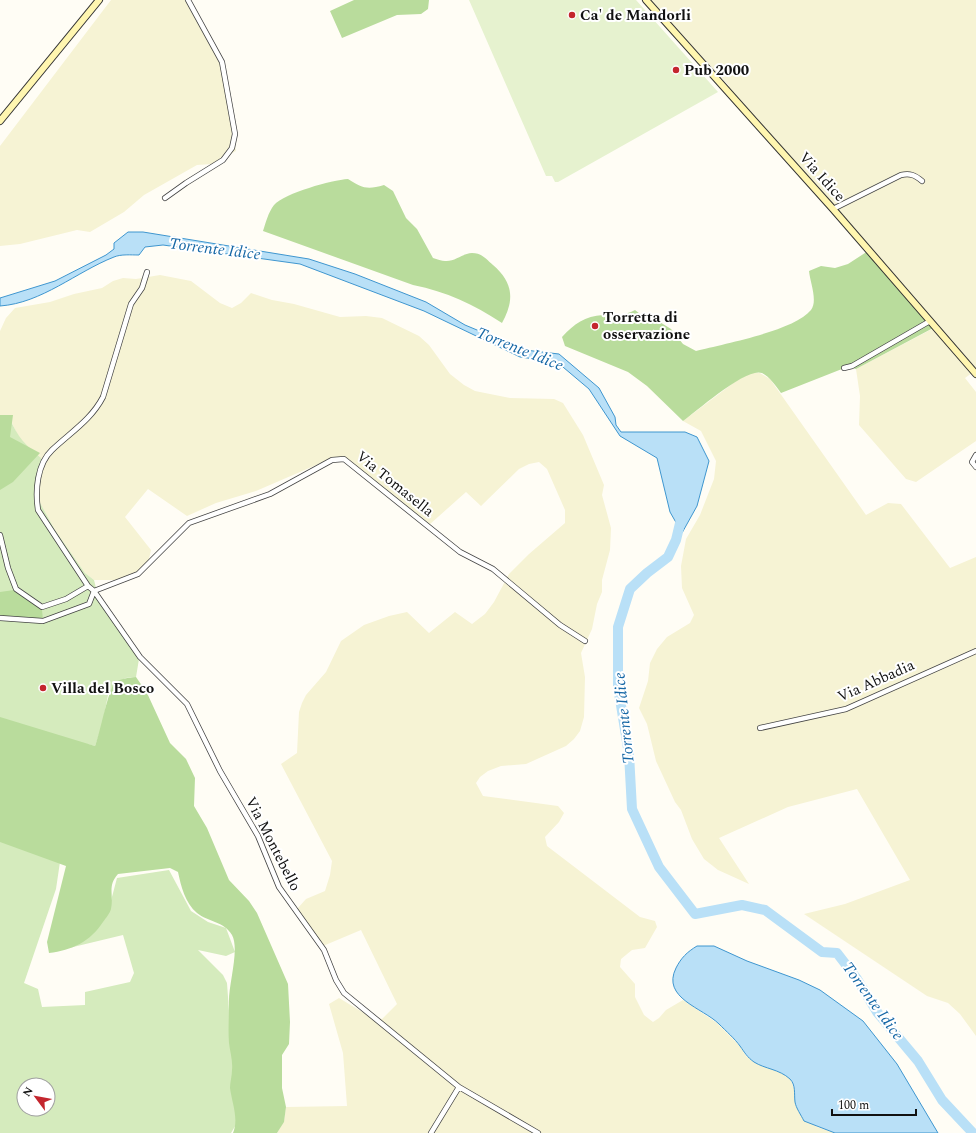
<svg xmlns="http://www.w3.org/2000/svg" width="976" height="1133" viewBox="0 0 976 1133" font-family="Spectral,serif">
  <rect width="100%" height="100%" fill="#fffdf5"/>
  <!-- farmland -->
  <path fill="#f6f3d4" d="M111,0H188L219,57L236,151L212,164L197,165L144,195L124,212L90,232L77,230L20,244L0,246V146Z
    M650,0H976V370L965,378L976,392V441L916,482L906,479L859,425L860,396L856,369L934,328L724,89L729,86Z
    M160,275L191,281L220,303L232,308L241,303L251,293L272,300L294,304L340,317L366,316L382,318L419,336L429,345L450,374L464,385L475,391L510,398L554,399L563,403L583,435L604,485L602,495L611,528L610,550L602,580V592L597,604L592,629L581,653L585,677L584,717L580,731L574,739L566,746L526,764L501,766L488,771L480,777L476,783L483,796L558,806L564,813L559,822L545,837L547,846L640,917L655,921L657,927L645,948L632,950L621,959L620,967L635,984V997L644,1015L653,1022L659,1018L666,1010L683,1000L717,1023L740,1046L746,1056L756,1063L784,1074L791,1080L795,1092V1103L817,1127L835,1133H277L284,1121L286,1107L347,1106L343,1053L329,1004L339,998L369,1016L382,1019L397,1004L361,930L323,946L297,909L306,899L325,891L330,875L332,861L281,764L297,753L299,712L302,703L306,695L326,672L341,641L364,625L389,616L407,612L429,633L455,612L472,624L485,614L494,602L509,574L529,554L565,523V510L547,469L539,462L529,464L519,469L481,506L466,492L429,525L340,457L330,459L256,491L216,503L187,516L148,489L125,517L151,550L149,559L142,571L115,580H94L85,573L55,530L39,501L27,448L19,438L10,419L0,416V331L6,318L15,308L50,302L74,294L102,288L113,281L123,278L136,279Z
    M751,373H760L770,379L866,515L888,503L901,504L950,568L976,557V1036L960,1014L948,1003L927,996L804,914L845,904L910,880L857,789L788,807L719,838L749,884L718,870L704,859L692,839L681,810L675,802L656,761L647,724L639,708L648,681L650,663L657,649L667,637L690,623L694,615L682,588L681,566L686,539L700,515L714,479L716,461L701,431L683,421L736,381Z"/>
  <!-- green -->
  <path fill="#d5ebbd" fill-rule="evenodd" d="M0,416L10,419C17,436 26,446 41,458L40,476L38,491L39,501L55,530L85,573L94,580L99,600L140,653L136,677L125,678L108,695L102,726L95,746L87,744L65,828L56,889L24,983L38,989L42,1007L85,1005V992L130,982L134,973L123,935L69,948L108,912L117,878L169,870L191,911L208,922L226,928L235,952L226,956L198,950L223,975L227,983L237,1123L231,1133H0ZM24,1085H48V1109H24Z"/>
  <!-- forest -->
  <path fill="#b9dc9c" d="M354,0H429L428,9L421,14L397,15L342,38L330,11Z
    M348,179C362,188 367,190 384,185L393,191L406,218L417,229L433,258C437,259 442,261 445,261C455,262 463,253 472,253C482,253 486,259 493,265C513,282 515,300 502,323C473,304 447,292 413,285L263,231C266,222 268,213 274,205C285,193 332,180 348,179Z
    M868,251L935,327L856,369L847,367L781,393C776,386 770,377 762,373C746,367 697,411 683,421L647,386L628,372L565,346L562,337C574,324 585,316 603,315C615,314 624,316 635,310L645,318L655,319L671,329L683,344L696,351C723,344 794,331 811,310C818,301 810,282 809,271L821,266L835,268L848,264Z
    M0,415H13L10,437L40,453L13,482L0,490Z
    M14,590L42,610L43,620L0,619V592Z
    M136,677L147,693L170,743L186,759L195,778L194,806L207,828L229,880L249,901L257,913L288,984L290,1022L289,1044L282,1055V1088L286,1107L284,1122L277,1133H233C239,1119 232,1103 230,1088C230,1082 232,1076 232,1070C233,1061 230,1052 229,1043C228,1030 229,1017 229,1004C228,985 240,950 232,935C224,921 208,922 197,913C185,903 181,886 178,872L170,868L118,874C107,886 114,895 111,909C110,913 106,918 103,922C90,942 72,950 49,953L47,942L66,866L0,842V717L95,746C100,734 108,689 115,683C121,678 128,678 136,677Z"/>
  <!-- pitch -->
  <path fill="#e6f2cf" d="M469,0H636L718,92L558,182H555L552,176H546Z"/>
  <!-- water -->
  <path fill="#b9e0f7" stroke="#3f96cf" d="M128,232H143L309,259L355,274L426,302L465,325L525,350L559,354L599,388L615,417L616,425L621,432H685L697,437L709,461L697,506L682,533L670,512L657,458L620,436L589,389L557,362L520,357L424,311L300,264L163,245L145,247L139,255C131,255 121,254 114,257C76,272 42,303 0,306V298L55,281L106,255L114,249V243Z
    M697,946H714L747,961L799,980L820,990L863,1021L897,1064L938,1133H835L804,1121C801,1115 796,1108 795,1102C794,1094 796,1085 790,1079C779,1069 765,1069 754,1062C747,1057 745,1053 740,1046C735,1039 726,1031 719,1024C703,1008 661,998 676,968C681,958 687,952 697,946Z"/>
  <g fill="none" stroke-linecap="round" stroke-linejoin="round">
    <!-- river -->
    <path stroke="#b9e0f7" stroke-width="10" d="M682,515L676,540L668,557L647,573L630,589L618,627V687L629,754L632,809L659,867L695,914L742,905L765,910L822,952L837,953L857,979L877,1012L918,1061L942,1100L973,1133"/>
    <defs>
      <path id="minor" d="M165,198L186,183L223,160L232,148L235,134L222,62L188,0
        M833,209L901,175C910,173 915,175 922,181
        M147,272L142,288L131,304L103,397C91,420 71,432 52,450C37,464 35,491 38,510L88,586L94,591L140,657L187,704L220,771L258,836L279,887L324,950L336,980L344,993L459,1087L538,1133
        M844,368L852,366L930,321
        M976,455L972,462L976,467
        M0,535L8,568L16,589L42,607L66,599L88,586
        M94,591L138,574L189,523L270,494L332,460L344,459L460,552L493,569L560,625L585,641
        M0,618L43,621L89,604L94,591
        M760,728L846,709L976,651
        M431,1133L459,1087"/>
      <path id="secondary" d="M646,0L833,209L976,374
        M0,121L99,0"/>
    </defs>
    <!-- minor casing -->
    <use href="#minor" stroke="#444" stroke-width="6"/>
    <!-- secondary casing -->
    <use href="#secondary" stroke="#333" stroke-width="8"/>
    <!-- minor -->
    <use href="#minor" stroke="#fff" stroke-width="4.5"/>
    <!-- secondary -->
    <use href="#secondary" stroke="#fff6b0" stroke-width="6"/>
  </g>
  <!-- markers -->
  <g fill="#c4262e" stroke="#fff" stroke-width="1.5">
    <circle cx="572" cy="15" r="4"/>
    <circle cx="676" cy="70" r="4"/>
    <circle cx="595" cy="326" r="4"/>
    <circle cx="43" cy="688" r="4"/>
  </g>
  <g text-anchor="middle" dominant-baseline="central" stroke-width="4" stroke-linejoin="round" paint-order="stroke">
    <!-- poi labels -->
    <g font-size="15" font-weight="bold" fill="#111" stroke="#fff" text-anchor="start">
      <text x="580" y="15">Ca' de Mandorli</text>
      <text x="684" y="70">Pub 2000</text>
      <text x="603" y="317">Torretta di<tspan x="603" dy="17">osservazione</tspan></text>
      <text x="51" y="688">Villa del Bosco</text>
    </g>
    <!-- street labels -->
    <g font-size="15" fill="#111" stroke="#fff">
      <text transform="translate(822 177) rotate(48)">Via Idice</text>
      <text transform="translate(395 484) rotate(39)">Via Tomasella</text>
      <text transform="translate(876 681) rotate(-24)">Via Abbadia</text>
      <text transform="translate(273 844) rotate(63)">Via Montebello</text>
    </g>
    <!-- water labels -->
    <g font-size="16" font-style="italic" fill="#1768a6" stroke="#fff">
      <text transform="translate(215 249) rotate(7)">Torrente Idice</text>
      <text transform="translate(520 349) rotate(22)">Torrente Idice</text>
      <text transform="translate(624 718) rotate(-96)">Torrente Idice</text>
      <text transform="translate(873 1001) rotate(54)">Torrente Idice</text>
    </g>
  </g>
  <!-- north arrow -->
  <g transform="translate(36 1097) rotate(302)"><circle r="19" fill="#ffffff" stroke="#a0a0a0"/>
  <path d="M0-3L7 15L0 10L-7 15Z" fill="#c4262e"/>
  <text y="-6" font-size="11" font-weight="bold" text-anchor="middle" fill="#111111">N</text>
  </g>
  <!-- scale -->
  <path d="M832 1109v6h84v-6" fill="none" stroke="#111111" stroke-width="2"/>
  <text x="838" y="1109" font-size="12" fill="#111111" stroke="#ffffff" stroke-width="3" paint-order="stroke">100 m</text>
</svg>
